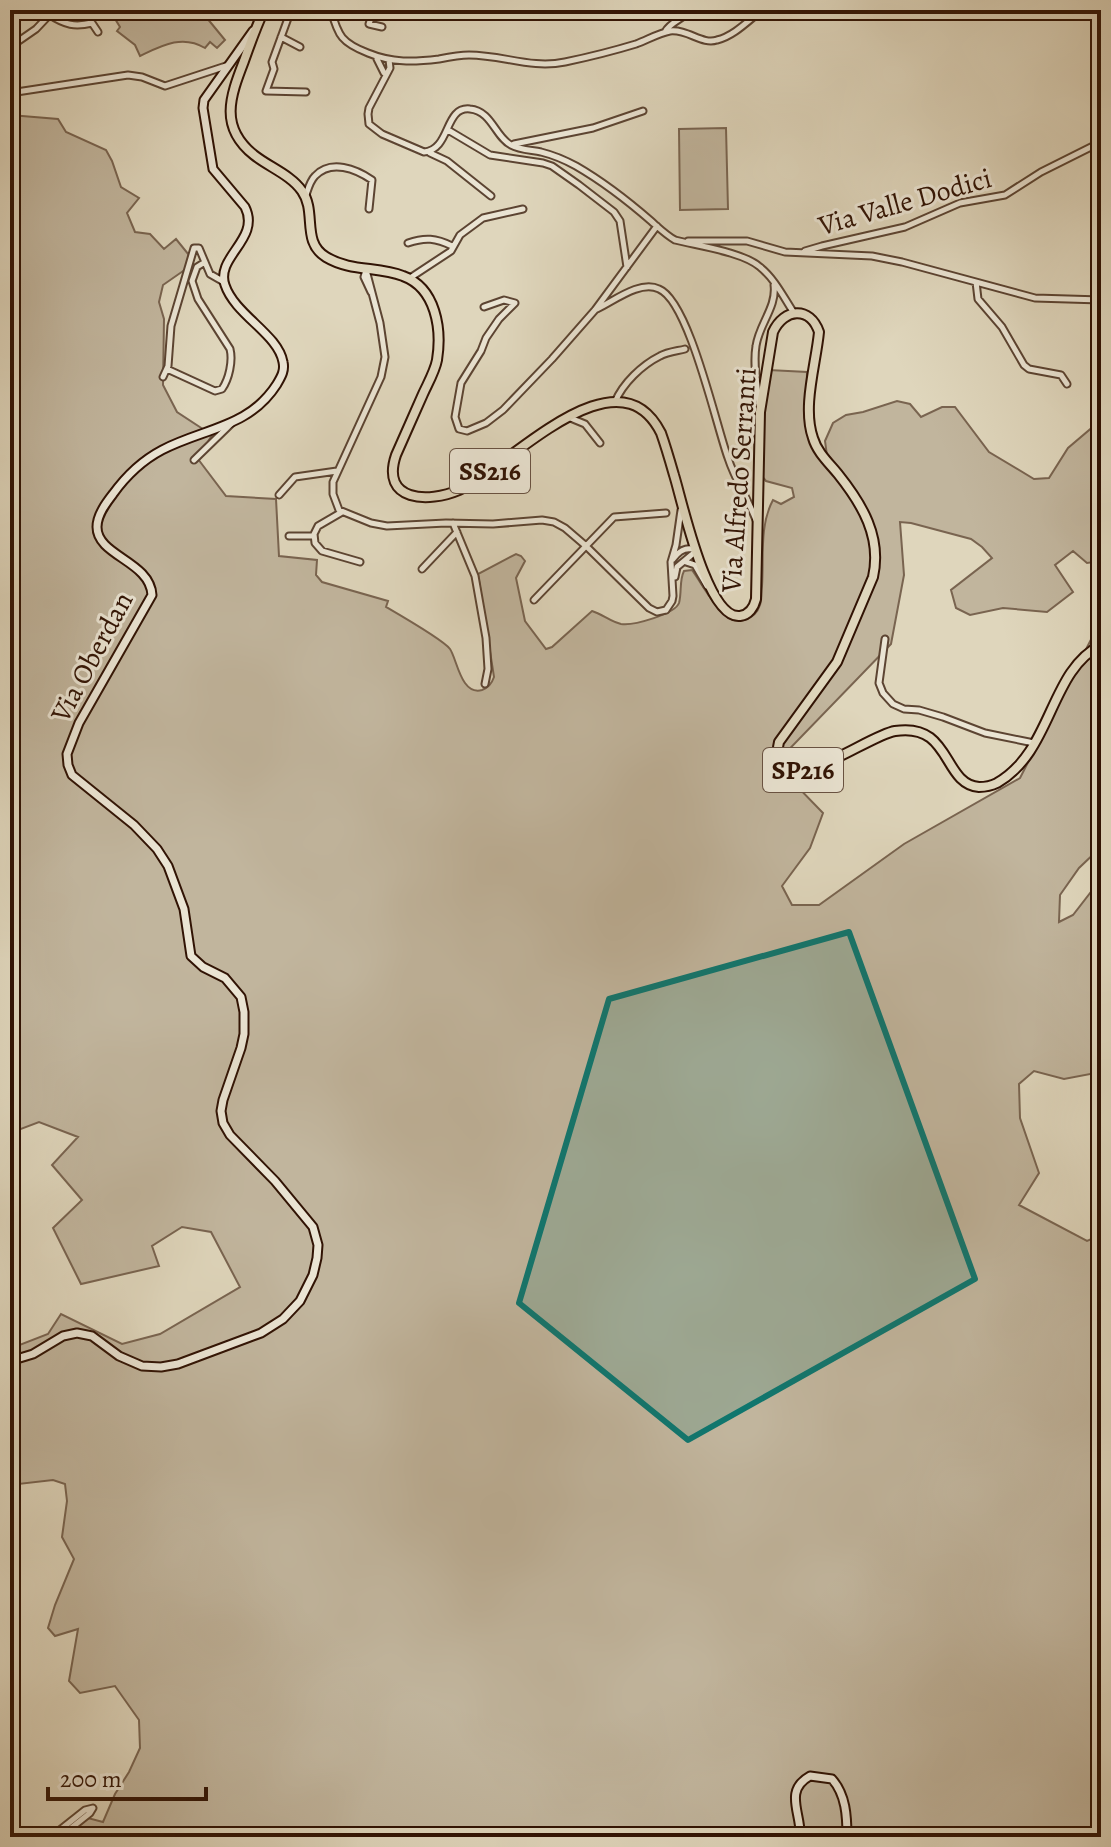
<svg xmlns="http://www.w3.org/2000/svg" width="1111" height="1847" viewBox="0 0 1111 1847" font-family="Alegreya,serif">
  <rect width="100%" height="100%" fill="#dfd6bc"/>
  <filter id="stains"><feTurbulence type="fractalNoise" baseFrequency=".0025" numOctaves="4"/><feColorMatrix values="0 0 0 0 .2 0 0 0 0 .09 0 0 0 0 .02 0 0 0 .5 -.17"/></filter>
  <radialGradient id="worn" r=".72"><stop offset=".6" stop-color="#630" stop-opacity="0"/><stop offset="1" stop-color="#630" stop-opacity=".3"/></radialGradient>
  <!-- green -->
  <path fill="#c1b59d" stroke="#796450" stroke-width="2" d="M118,10H203L202,12L225,40L217,48L210,42L205,48C182,34 161,46 140,56L135,45L117,31L120,27L112,14Z
    M10,115L58,119L66,132L106,150L112,161L121,187L139,198L127,213L135,232L150,234L164,249L176,239L189,255L186,269L163,285L159,302L164,319L163,385L177,412L212,435L198,459L226,496L276,499L279,556L317,560L316,575L322,582L388,601L386,607C398,614 443,640 450,649C457,659 461,696 482,690C488,688 492,683 494,677L478,574L516,554L521,556L525,561L516,578L525,621L546,649L552,647L592,611C602,614 611,622 621,624C633,626 675,614 679,603C682,592 679,581 684,571L692,570C702,584 712,604 725,615C737,626 755,620 760,605C762,600 761,592 762,586C764,558 759,526 773,500L781,504L794,497L792,488L766,481L761,475L763,409L769,370L807,372L806,422L828,463L825,441L833,423L846,415L863,412L897,401L910,404L921,417L942,407H955L989,452L1034,479L1049,478L1068,448L1101,420V526L1096,529L1101,537V561L1087,563L1073,551L1055,565L1073,592L1047,612L1003,608L970,615L956,608L951,590L992,558L982,547L971,539L911,523L900,522L904,575L891,644L771,768L791,780L823,813L810,848L782,886L792,905H819L904,844L1020,778L1101,620V847L1079,868L1060,895L1059,922L1073,915L1101,879V1072L1064,1079L1034,1071L1019,1084L1020,1118L1039,1173L1019,1205L1087,1241L1101,1235V1368L1094,1376L1101,1388V1837H65L88,1818L103,1822L115,1794L129,1772L140,1748L139,1720L115,1686L80,1693L69,1681L78,1629L55,1636L48,1628L55,1605L74,1559L62,1537L67,1501L65,1484L53,1480L10,1485V1456L18,1447L10,1445V1347L12,1348L48,1334L61,1314L122,1344L160,1334L240,1287L211,1232L182,1227L152,1246L159,1266L81,1284L53,1228L82,1200L52,1165L78,1137L39,1122L13,1132L10,1130Z
    M726,128L728,209L680,210L679,129Z"/>
  <g fill="none" stroke-linecap="round" stroke-linejoin="round">
    <defs>
      <path id="street" d="M291,10L272,62L274,69L266,91L306,92
        M331,10C338,36 342,43 368,53C392,63 414,62 439,59C449,57 459,55 469,55C503,55 531,69 565,62C589,57 613,51 636,44C647,40 659,33 670,31C688,29 702,45 717,40C734,36 749,20 762,10
        M359,10L368,14L371,18L369,24L382,27
        M813,10C831,18 848,15 866,10
        M306,13L307,10
        M50,15C65,25 75,27 92,23L98,32
        M665,32C670,22 683,19 691,10
        M281,37L300,47
        M10,47L36,29L54,10
        M377,59L384,73
        M389,60L390,68L369,108L368,114L369,124L382,134L424,152C451,150 444,106 470,109C492,111 495,137 511,145C520,150 532,150 541,152C553,155 565,160 576,166C602,181 628,201 651,221C659,228 666,235 675,240C698,246 743,252 760,267C775,279 784,298 794,313
        M10,93L128,75L142,77L165,86L226,66
        M448,130L490,155L543,163L552,166L579,185L614,212L620,221L627,267
        M514,144L593,128L643,111
        M430,153L447,161L491,196
        M306,195C308,189 310,181 315,176C331,159 356,169 372,180L369,209
        M688,241H747L785,252L872,256L902,262L1035,298L1101,300
        M408,243C425,237 436,238 452,246
        M805,251L822,246L905,227L960,203L1005,195L1041,172L1101,142
        M366,270L380,323L385,357L381,377L333,482V494L339,510L371,523L387,526L446,523L493,524L542,520L554,522L565,528L586,546L649,608L657,612L666,610
        M366,270L364,277L371,292
        M410,278L451,251L460,235L483,218L523,209
        M976,282L978,299L1002,327L1024,365L1029,369L1061,375L1067,384
        M484,307L504,300L515,303L499,319L486,338L481,351L461,383L455,417L459,429L467,431L486,423L503,410L552,359L595,310L657,226
        M597,309C614,301 640,280 659,289C689,301 716,425 728,458C735,480 748,499 756,520
        M167,369L215,391L222,389C229,379 233,361 230,349L198,299L192,281L197,267L205,262
        M163,377L168,366L171,326L194,248H199L210,274L224,282
        M615,402C623,383 642,365 660,356C667,352 677,351 685,349
        M759,403C757,384 753,364 756,346C759,324 777,307 774,285
        M568,417L585,424L600,443
        M194,460L232,423
        M279,495L295,477L337,471
        M342,512L318,526L314,534L315,543L322,551L360,562
        M453,523L475,576L486,638L488,669L485,684
        M289,536H314
        M673,559C678,552 686,546 695,550
        M686,562L695,565L707,586
        M422,569L457,532
        M675,577L677,567L695,552
        M534,600L614,517L666,513
        M666,610L672,601L673,596L671,562L676,545L681,510
        M885,639L879,683L883,693L893,704L904,709L919,710L943,717L985,733L1034,743
        M51,1837L85,1810L93,1808L90,1813L60,1837"/>
      <path id="secondary" d="M10,1361L33,1354L63,1336L77,1333L92,1336L119,1356L142,1366L161,1367L178,1364L261,1333L283,1319L300,1301L313,1275L317,1258L318,1245L313,1227L275,1181L230,1135L223,1123L221,1111L223,1100L241,1048L244,1034V1012L241,997L225,978L203,967L191,956L184,909L168,866L157,849L134,825L72,775L68,765L67,754L79,723L152,595C150,561 97,556 97,527C97,515 106,503 113,494C126,476 143,460 162,450C204,428 249,428 277,384C281,377 285,371 283,362C278,334 235,315 225,285C215,257 261,239 245,207L213,169L203,108L204,100L253,31
        M10,1826L15,1837
        M800,1837C802,1814 783,1791 810,1776L832,1779C846,1795 847,1816 847,1837"/>
      <path id="primary" d="M264,10C256,27 250,44 244,61C230,97 219,127 254,155C269,167 291,175 302,191C317,212 301,242 326,257C351,272 378,266 403,276C436,288 442,329 437,360C435,371 428,383 423,394C414,414 405,435 396,455C380,502 429,503 459,490C509,467 617,346 661,433C666,447 670,461 674,475C682,500 707,620 740,616C749,615 754,607 756,599L760,412L773,332C784,308 810,306 819,332C816,364 802,407 813,438C817,452 829,463 838,474C862,504 882,537 873,577L837,662L779,742C777,750 777,758 783,765C803,787 870,735 895,731C952,722 942,784 979,787C986,787 991,786 997,783C1053,751 1049,671 1101,645"/>
    </defs>
    <!-- street casing -->
    <use href="#street" stroke="#5c4432" stroke-width="9"/>
    <!-- secondary casing -->
    <use href="#secondary" stroke="#311304" stroke-width="11"/>
    <!-- primary casing -->
    <use href="#primary" stroke="#311304" stroke-width="12"/>
    <!-- street -->
    <use href="#street" stroke="#eae4d3" stroke-width="5"/>
    <!-- secondary -->
    <use href="#secondary" stroke="#eae4d3" stroke-width="7"/>
    <!-- primary -->
    <use href="#primary" stroke="#dfd6bc" stroke-width="8"/>
  </g>
  <!-- marked area -->
  <path fill="#0f766e" fill-opacity="0.2" stroke="#0f766e" stroke-width="6" stroke-linejoin="round" d="M849,932L975,1279L688,1440L519,1303L609,999Z"/>
  <g text-anchor="middle" dominant-baseline="central" stroke-width="6" stroke-linejoin="round" paint-order="stroke">
    <!-- shield labels -->
    <g fill="#eae4d3" stroke="#685242" stroke-width="2">
      <rect x="450" y="449" width="80" height="44" rx="6"/>
      <rect x="763" y="748" width="80" height="44" rx="6"/>
    </g>
    <g font-size="26" font-weight="bold" fill="#311304">
      <text x="490" y="471">SS216</text>
      <text x="803" y="770">SP216</text>
    </g>
    <!-- street labels -->
    <g font-size="28" fill="#311304" stroke="#eae4d3">
      <text transform="translate(905 202) rotate(-16)">Via Valle Dodici</text>
      <text transform="translate(739 480) rotate(-86)">Via Alfredo Serranti</text>
      <text transform="translate(92 657) rotate(-62)">Via Oberdan</text>
    </g>
  </g>
  <!-- margin -->
  <rect width="1111" height="1847" fill="none" stroke="#dfd6bc" stroke-width="40"/>
  <rect x="12" y="12" width="1087" height="1823" fill="none" stroke="#311304" stroke-width="4"/>
  <rect x="20" y="20" width="1071" height="1807" fill="none" stroke="#311304" stroke-width="2"/>
  <!-- scale -->
  <path d="M48 1787v12h158v-12" fill="none" stroke="#311304" stroke-width="4"/>
  <text x="60" y="1787" font-size="24" fill="#311304" stroke="#eae4d3" stroke-width="6" paint-order="stroke">200 m</text>
  <rect width="100%" height="100%" filter="url(#stains)"/>
  <rect width="100%" height="100%" fill="url(#worn)"/>
</svg>
